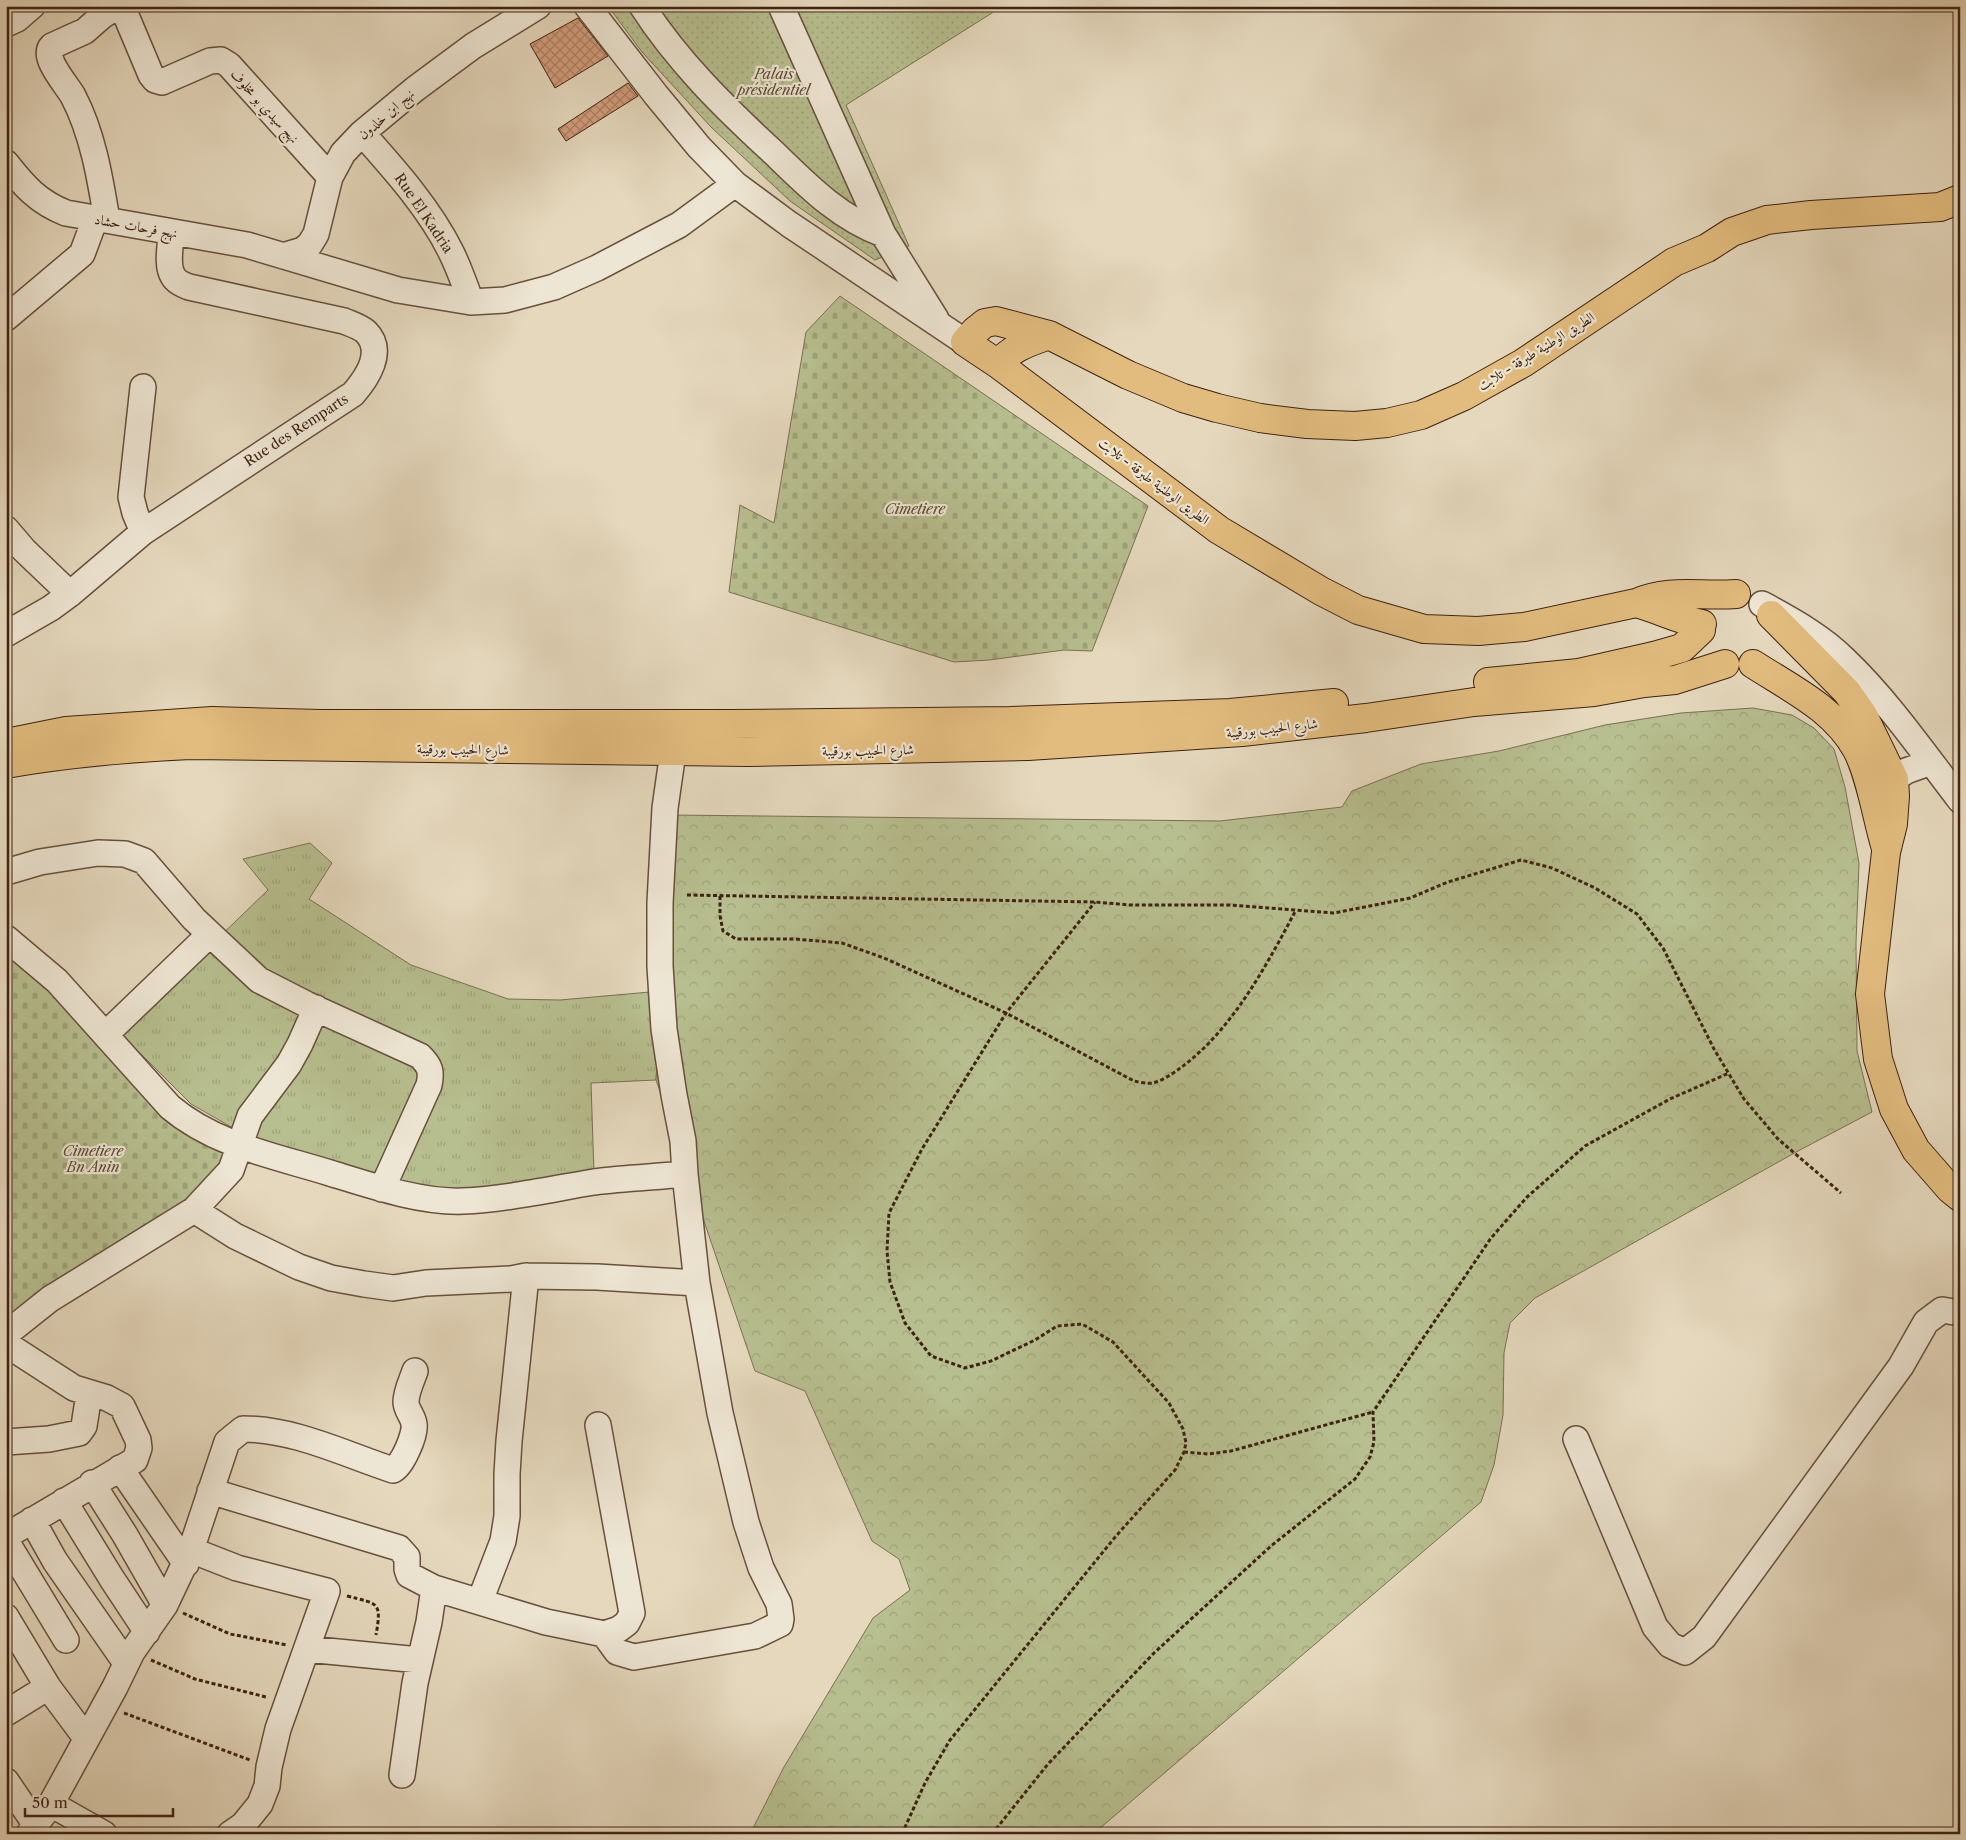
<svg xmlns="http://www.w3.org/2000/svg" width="1966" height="1840" viewBox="0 0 1966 1840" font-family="'Libre Caslon Text',Amiri,serif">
  <defs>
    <pattern id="grass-tufts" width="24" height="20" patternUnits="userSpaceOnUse" patternTransform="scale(1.25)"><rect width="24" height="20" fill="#b7be8f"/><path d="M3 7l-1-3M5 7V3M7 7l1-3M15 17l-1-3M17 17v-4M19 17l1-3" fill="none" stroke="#9ea37a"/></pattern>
    <pattern id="forest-crowns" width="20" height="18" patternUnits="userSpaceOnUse" patternTransform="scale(1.25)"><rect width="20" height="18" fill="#b7be8f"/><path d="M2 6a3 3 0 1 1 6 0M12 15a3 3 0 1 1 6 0" fill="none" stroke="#9ea37a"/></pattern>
    <pattern id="cemetery-stones" width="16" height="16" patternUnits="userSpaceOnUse" patternTransform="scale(1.25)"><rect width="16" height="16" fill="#b7be8f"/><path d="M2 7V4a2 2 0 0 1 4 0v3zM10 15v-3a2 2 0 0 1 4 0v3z" fill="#9ea37a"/></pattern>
    <pattern id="garden-dots" width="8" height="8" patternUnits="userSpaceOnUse" patternTransform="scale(1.25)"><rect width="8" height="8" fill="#b7be8f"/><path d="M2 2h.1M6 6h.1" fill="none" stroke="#9ea37a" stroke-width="1.8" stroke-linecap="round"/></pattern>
    <pattern id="building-cross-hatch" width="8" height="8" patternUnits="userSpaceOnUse" patternTransform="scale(1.25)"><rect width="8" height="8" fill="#d39c7b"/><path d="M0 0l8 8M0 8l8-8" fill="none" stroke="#ad7f63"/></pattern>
  </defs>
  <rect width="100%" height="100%" fill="#e5d8bd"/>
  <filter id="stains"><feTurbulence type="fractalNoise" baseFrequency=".004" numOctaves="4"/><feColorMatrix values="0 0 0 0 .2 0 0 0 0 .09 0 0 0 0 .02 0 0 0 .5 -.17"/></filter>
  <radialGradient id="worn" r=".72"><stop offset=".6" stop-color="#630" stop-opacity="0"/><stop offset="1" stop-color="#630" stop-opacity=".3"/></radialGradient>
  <!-- grass -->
  <path fill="url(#grass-tufts)" stroke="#7a7050" d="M310,843L332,863L309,899L411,965L508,999L560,1000L661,991L656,1080L591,1083L594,1174L460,1195L389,1185L261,1144L191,1104L120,1033L268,890L243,859Z"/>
  <!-- forest -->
  <path fill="url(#forest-crowns)" stroke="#7a7050" d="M1753,708L1792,715L1814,728L1834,749L1845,787L1859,863L1856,943L1857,1051L1872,1112L1798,1151L1535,1298L1510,1323L1504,1353L1503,1415L1494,1465L1481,1502L1099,1829L1097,1834H750L784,1767L873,1618L910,1590L899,1559L872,1541L805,1391L755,1371L656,1080L671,815L1220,821L1342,807L1352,791L1421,764L1499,751L1605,725L1681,713Z"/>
  <!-- cemetery -->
  <path fill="url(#cemetery-stones)" stroke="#7a7050" d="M840,296L1148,506L1092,651L1064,650L989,660L954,662L729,592L740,505L774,523L806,332Z
    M6,949L235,1157L201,1193L6,1325Z"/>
  <!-- garden -->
  <path fill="url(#garden-dots)" stroke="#7a7050" d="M608,6H1003L846,105L909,246L875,260L790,201L711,127L642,52Z"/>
  <!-- building -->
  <path fill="url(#building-cross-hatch)" stroke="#3e2211" d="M578,18L608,56L555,88L530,44Z
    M628,83L638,96L566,141L558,129Z"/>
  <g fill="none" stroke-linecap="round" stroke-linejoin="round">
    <defs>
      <path id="minor" d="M122,6L151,75L155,80L162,82L210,61L221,60L229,65L330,177
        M587,6L656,95L699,147L735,184L789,224L965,342
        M642,6C678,62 725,108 774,153C807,185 839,218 883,234
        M781,6L883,234L936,319
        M6,24L17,19L32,6
        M362,133C394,169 430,209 451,252C459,268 465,285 471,302
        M6,163C24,186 38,202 66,213L247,245L398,290L471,302L505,300L554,287L597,268L679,225L735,184
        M107,220C100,178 93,134 73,96C67,85 41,57 52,46L85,31L102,16L118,6
        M283,256L303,250L310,244L316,234L330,177L343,153L362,133L415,89L473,46L538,6
        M6,318L82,254L95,219
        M6,529L24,550L70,594
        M143,532L135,513L131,497L143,387
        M1762,604C1791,620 1821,636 1844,659C1888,701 1923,752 1960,800
        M6,634L51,608L70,594L143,532L353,394C367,378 385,351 366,332C361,327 351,324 344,321L189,287C184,285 176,282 173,276C166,265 171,244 171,232
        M1894,779L1906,771L1931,762
        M6,872L40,862L98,853L125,854L144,861L194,919L259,980L306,1004L420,1056C430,1066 432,1071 429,1085L382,1189
        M6,938L57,981L170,1107C215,1145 275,1156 330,1173C369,1185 422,1203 463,1201C507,1199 551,1189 594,1182C624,1178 655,1177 685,1174L683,1141L674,1095L664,1029L660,966V903L665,808L673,752V731
        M316,1008L300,1044L289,1064L250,1116L231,1170L194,1210L235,1236L299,1267L331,1278L364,1284L393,1288L426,1283L511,1279L526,1276L597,1277L697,1283L720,1413L746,1522L761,1568L779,1604L781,1619L780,1624L755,1636L634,1657L617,1652L604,1634
        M106,1034L210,934
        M685,1174L697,1283
        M6,1334L50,1299L194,1210
        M6,1344L74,1388L107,1398L122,1406L138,1440L139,1448L135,1460L6,1536
        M1576,1439L1655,1627L1670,1645L1685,1652L1704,1637L1901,1366L1926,1322L1942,1310L1960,1313
        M6,1442L49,1439L79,1433L84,1426L89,1394
        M120,1468L186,1564
        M92,1483L125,1535L165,1605
        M210,1491L399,1548L407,1557V1569L409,1575L434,1588L546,1622L604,1634L619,1629L627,1623L632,1613L598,1425
        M64,1501L112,1579L147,1632
        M32,1520L55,1561L126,1663
        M6,1541L66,1640
        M191,1550L237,1568L327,1591L278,1729L269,1767L267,1786L260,1804L243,1825L230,1834
        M480,1601L503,1541L507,1516V1474L509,1441L526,1276
        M6,1617L48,1687L86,1738
        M307,1649L419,1660
        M6,1713L48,1687
        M402,1775L415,1683L429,1622L434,1588
        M6,1781L36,1825
        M51,1804L104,1834
        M29,1834L51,1804L115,1687L132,1652L165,1605L191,1550L227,1442L243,1429C295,1429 344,1454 393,1470C402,1466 416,1434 414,1424C413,1416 406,1410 406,1402C406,1392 412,1380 415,1371"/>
      <path id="major" d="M998,364C1014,346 1028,343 1049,335
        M1736,594C1700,597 1671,588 1636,603L1524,627L1478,631L1424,629L1358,610L1321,591L1219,530L998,364L965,342L975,331L985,323L996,321L1049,335L1128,375L1183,398L1217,408L1260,418L1307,424L1355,426L1387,423L1421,415L1464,396L1523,363L1674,262L1707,248L1732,232L1767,220L1811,215L1940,207L1960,199
        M1636,603C1659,609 1678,620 1702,624
        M1771,615L1847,692L1863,715L1894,779L1895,796L1893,824L1886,852L1870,994L1878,1059L1894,1109L1916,1150L1950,1189L1960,1197
        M1753,664C1790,688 1835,709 1857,750C1870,774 1877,818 1885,845
        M1488,682L1579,673L1654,656L1682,648L1701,630
        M6,743L66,731L212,721L321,724H731L1010,721L1230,713L1334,703
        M6,764C67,753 128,748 190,745L748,752L1028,746L1242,732L1366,718L1474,702L1594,692L1644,683L1675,680L1725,664"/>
    </defs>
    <!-- minor casing -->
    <use href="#minor" stroke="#68503c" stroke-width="28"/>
    <!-- major casing -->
    <use href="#major" stroke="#3e2211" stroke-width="30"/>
    <!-- path -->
    <path stroke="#3e2211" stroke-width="3" stroke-dasharray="4 2.5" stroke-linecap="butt" d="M687,895L1095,902L1130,905H1230L1334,913L1410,898L1448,882L1521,860L1552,868L1595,888L1637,914L1663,948L1714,1049L1744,1099L1778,1139L1841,1193
      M720,896V916L723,931L736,939H795L842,943L884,958L1006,1013L1134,1081C1139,1082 1147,1084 1152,1083C1162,1081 1172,1074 1179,1069C1232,1031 1266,966 1296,910
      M1184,1452L1208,1454L1231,1451L1373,1412
      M347,1596C378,1604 382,1601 376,1635
      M183,1613L230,1634L287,1645
      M151,1660L195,1679L266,1697
      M124,1713L250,1760
      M902,1834L925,1783L950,1740L1116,1536L1175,1470L1184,1452L1186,1443L1183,1429L1169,1403L1113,1342L1082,1324L1057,1326L1035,1340L991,1361L965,1368L931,1356L905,1323L890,1282L887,1251L889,1213L922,1149L1006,1013L1095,902
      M992,1834L1048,1764L1154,1653L1271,1546L1355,1479L1370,1457L1374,1442L1373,1412L1491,1238L1527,1197L1585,1146L1670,1099L1729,1073"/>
    <!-- minor -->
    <use href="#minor" stroke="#eee6d4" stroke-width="25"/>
    <!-- major -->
    <use href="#major" stroke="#e2bc7e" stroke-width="28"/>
  </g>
  <g text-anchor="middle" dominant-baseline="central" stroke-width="4.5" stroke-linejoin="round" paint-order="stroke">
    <!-- park labels -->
    <g font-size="14" font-style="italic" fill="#5c4930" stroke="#eee6d4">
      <text x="774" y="74">Palais<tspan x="774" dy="16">présidentiel</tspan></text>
      <text x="915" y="509">Cimetiere</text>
      <text x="93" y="1151">Cimetiere<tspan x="93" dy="16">Bn Anin</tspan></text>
    </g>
    <!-- street labels -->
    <g font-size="14" fill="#3e2211" stroke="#eee6d4">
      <text transform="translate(265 106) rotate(48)">نهج سيدي بو مخلوف</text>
      <text transform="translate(386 114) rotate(-41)">نهج ابن خلدون</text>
      <text transform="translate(424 213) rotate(56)">Rue El Kadria</text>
      <text transform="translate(136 226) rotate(10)">نهج فرحات حشاد</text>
      <text transform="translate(1536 351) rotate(-32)">الطريق الوطنية طبرقة - تلابت</text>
      <text transform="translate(296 430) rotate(-33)">Rue des Remparts</text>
      <text transform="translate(1154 481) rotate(37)">الطريق الوطنية طبرقة - تلابت</text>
      <text transform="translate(1272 728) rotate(-6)">شارع الحبيب بورقيبة</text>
      <text transform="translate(463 749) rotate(1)">شارع الحبيب بورقيبة</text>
      <text transform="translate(868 750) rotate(-1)">شارع الحبيب بورقيبة</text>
    </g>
  </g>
  <!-- margin -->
  <rect width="1966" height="1840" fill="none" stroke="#e5d8bd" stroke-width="25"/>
  <rect x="8" y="8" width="1951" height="1825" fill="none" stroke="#3e2211" stroke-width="2.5"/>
  <rect x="12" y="12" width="1941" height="1815" fill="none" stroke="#3e2211"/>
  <!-- scale -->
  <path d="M25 1808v8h148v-8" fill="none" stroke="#3e2211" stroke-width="2.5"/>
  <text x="32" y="1808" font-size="15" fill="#3e2211" stroke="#eee6d4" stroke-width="4" paint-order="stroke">50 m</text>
  <rect width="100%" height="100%" filter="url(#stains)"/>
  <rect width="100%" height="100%" fill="url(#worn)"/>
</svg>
